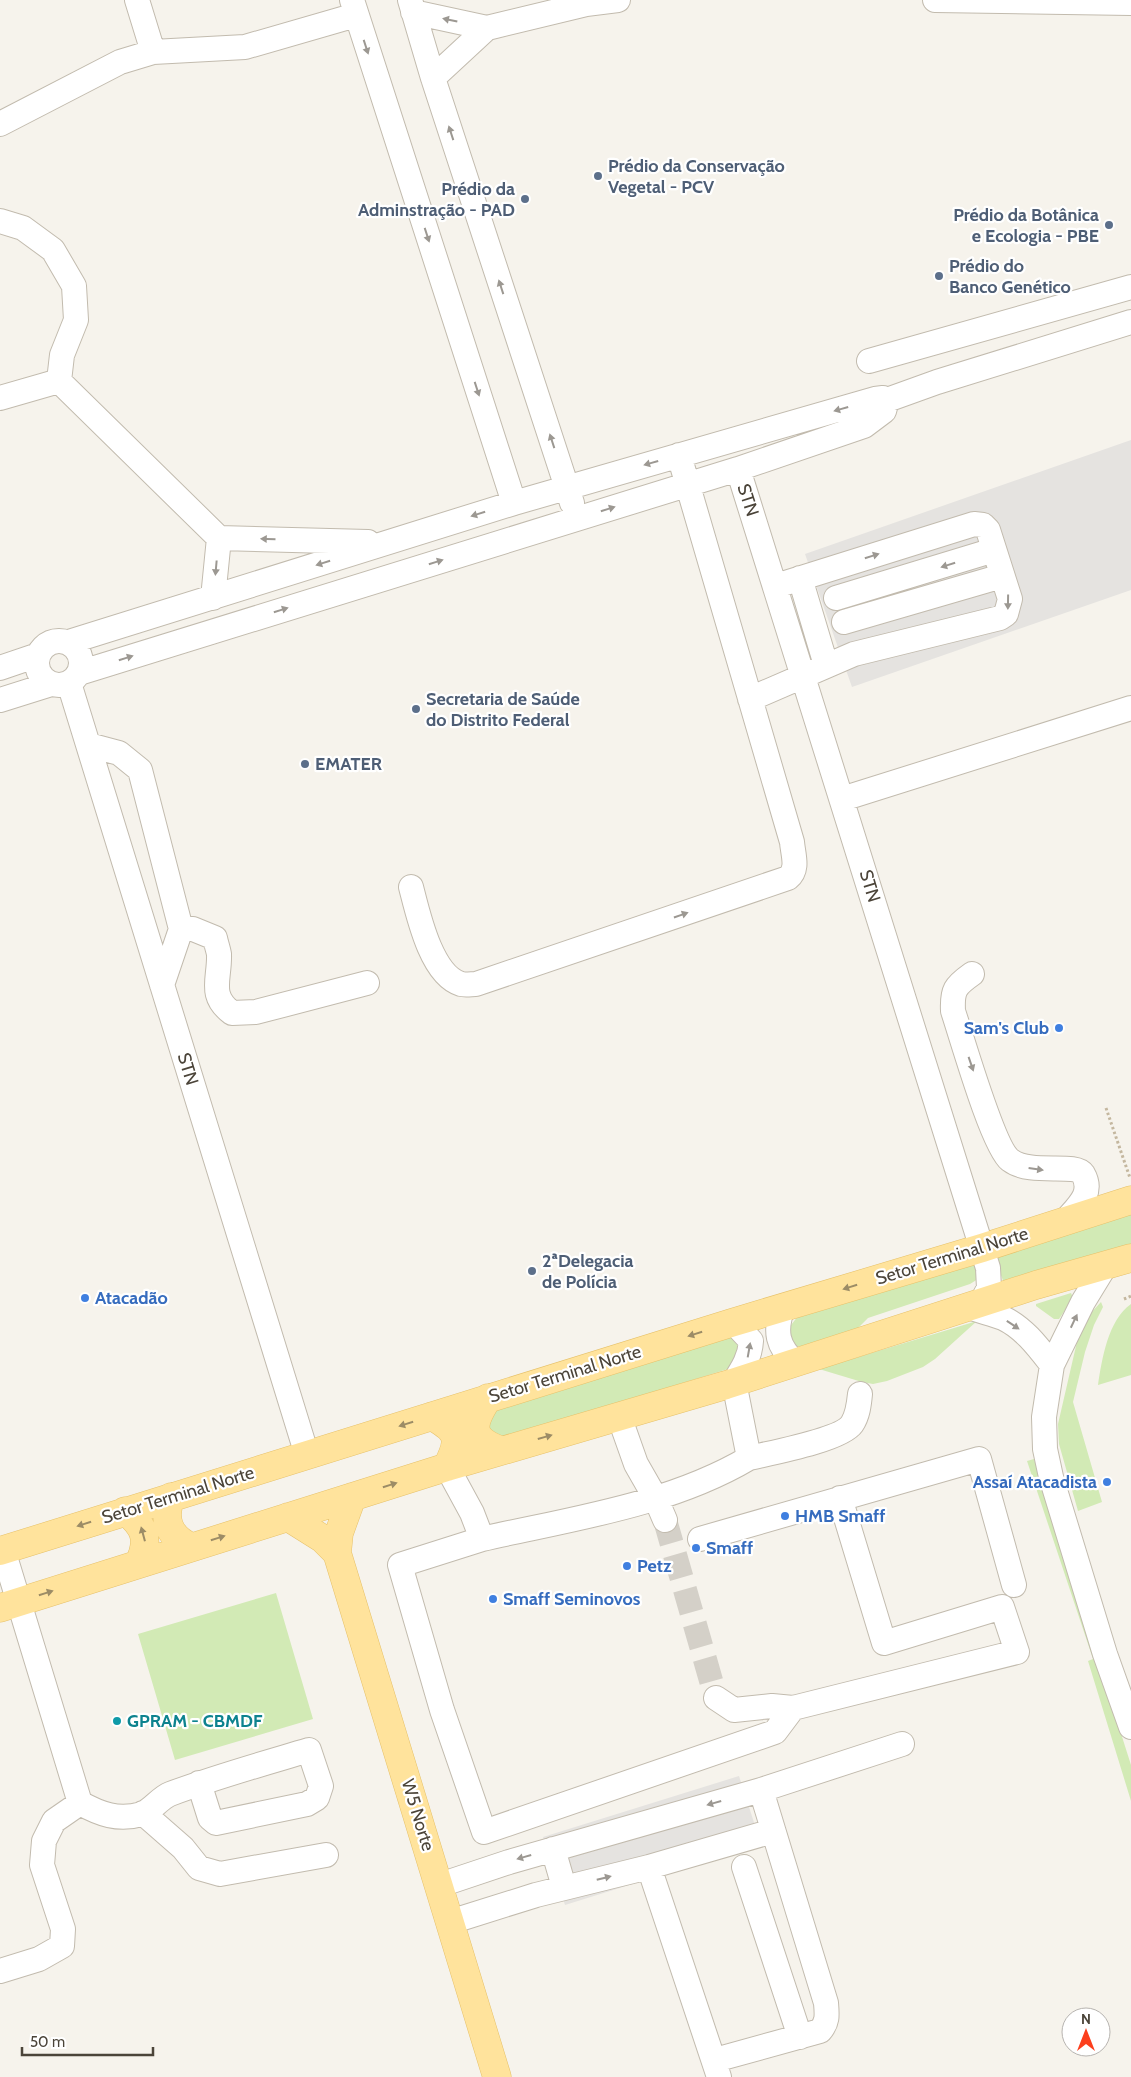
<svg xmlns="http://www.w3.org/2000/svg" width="1131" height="2077" viewBox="0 0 1131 2077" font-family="Cabin,sans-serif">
  <rect width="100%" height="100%" fill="#f6f3ec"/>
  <!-- green -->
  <path fill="#d2eab5" d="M1131,1213V1244L1004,1283L993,1255Z
    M976,1259L978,1279L970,1284L868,1318L857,1329L803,1347L792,1346L788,1329L798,1316Z
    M1071,1293L1073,1298L1059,1319H1054L1036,1306V1304Z
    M1101,1302L1103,1307L1094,1325L1085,1352L1073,1402L1102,1502L1078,1511L1059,1444L1058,1424L1079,1333L1088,1316Z
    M1131,1304V1375L1098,1385C1102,1359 1108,1320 1131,1304Z
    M977,1321L935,1359L923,1367L887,1381L873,1384L862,1382L819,1369Z
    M729,1337L737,1340L744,1364L499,1440L490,1436L488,1419L496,1409Z
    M1034,1459L1131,1765V1801L1088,1661L1093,1659L1027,1461Z
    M276,1593L313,1719L175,1760L138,1634Z"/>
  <!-- parking -->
  <path fill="#e5e3e0" d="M1131,440V590L852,687L805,554Z
    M739,1776L761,1844L565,1905L543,1837Z"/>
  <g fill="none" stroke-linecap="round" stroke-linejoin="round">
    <!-- minor-tunnel -->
    <path stroke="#d4d0c8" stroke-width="24" stroke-dasharray="24 12" stroke-linecap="butt" d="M665,1520L716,1698"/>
    <defs>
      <path id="minor" d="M137,0L153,52
        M352,0L514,503
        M410,0L433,78L572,503
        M935,0L1131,3
        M413,12L487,28L586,4L618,0
        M433,78L487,28
        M0,124L120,62L153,52L245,47L356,15
        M0,221L23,228L53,250L74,286L76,320L62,355L59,381L219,538L368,542
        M869,361L1131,287
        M0,398L59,381
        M738,469L988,1268L989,1288L981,1303
        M800,578L826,665
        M213,598L219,538
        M836,598L994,550
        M844,622L1002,576
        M37 663a22 22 0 1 1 44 0a22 22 0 1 1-44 0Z
        M69,642L514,503L875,399L883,398L887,400L937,382L1131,322
        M0,668L38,655
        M79,673L738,469L864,426L884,411L887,400
        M69,683L307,1455
        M750,699L854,654L1000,618L1006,614L1010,599L988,530L983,525L974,524L776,586
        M0,700L51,684
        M89,745L119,753L140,770L181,929L162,985
        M842,799L1131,708
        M411,887C418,914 431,975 461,984C465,985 472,984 476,984L788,878C799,869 793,855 792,842L679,455
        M181,929H193L215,938C216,943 218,949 219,954C220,979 208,995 232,1013L256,1012L367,983
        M972,974C955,986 952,990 953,1011C962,1038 993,1147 1010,1160C1031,1176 1075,1162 1083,1174C1094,1193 1078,1206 1066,1220
        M1105,1266L1083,1302L1052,1365L1044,1417L1045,1449L1051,1477L1105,1654L1131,1727
        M783,1307C774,1331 777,1347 796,1363
        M969,1307C980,1311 992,1314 1003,1318C1024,1328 1038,1347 1052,1365
        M619,1416L636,1464L656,1499L665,1520
        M749,1458C770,1453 841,1440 852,1424C858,1415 859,1404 860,1394
        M447,1467L472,1513L482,1539C570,1519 670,1505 749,1458L734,1382C743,1368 750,1357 751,1341L738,1327L731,1323
        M482,1539L400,1565L442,1710L484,1832L775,1732L793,1708L1017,1652L1002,1607L884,1643L840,1498
        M700,1539L979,1459L1014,1585
        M3,1550L80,1803C100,1814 118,1821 142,1814C152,1810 160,1798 170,1794C215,1777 262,1764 309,1750L321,1786L317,1798L307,1804L216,1823L210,1818L199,1783
        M716,1698L734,1710L772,1706L793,1708
        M143,1813L183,1848L199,1868L220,1874L326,1855
        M553,1849L564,1887
        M649,1867L719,2077
        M744,1867L800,2037
        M440,1885L509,1862L761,1790L902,1744
        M450,1922L536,1895L649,1867L773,1831
        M0,1971L39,1959L62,1946L63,1929L42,1865L44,1841L54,1821L80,1803
        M715,2060L820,2031C828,2022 827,2015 826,2003L761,1790"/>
      <path id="major" d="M488,1398C472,1423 467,1438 500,1450
        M432,1416C459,1432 461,1438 447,1467
        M171,1497C162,1519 169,1537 191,1547
        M352,1497L339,1533L337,1553L497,2077
        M125,1511C145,1526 150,1540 139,1563
        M288,1517L323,1539L337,1553
        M0,1551L731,1323L982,1248L1131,1200
        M0,1608L447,1467L726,1385L1036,1285L1131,1258"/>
    </defs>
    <!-- minor casing -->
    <use href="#minor" stroke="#c2bbae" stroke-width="26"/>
    <!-- major casing -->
    <use href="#major" stroke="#e6c16a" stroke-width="29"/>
    <!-- path -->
    <path stroke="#c4b79f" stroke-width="3" stroke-dasharray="2.5 2.5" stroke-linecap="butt" d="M1106,1108L1130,1178
      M1124,1299L1131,1296"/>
    <!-- minor -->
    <use href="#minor" stroke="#fff" stroke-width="24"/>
    <!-- major -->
    <use href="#major" stroke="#ffe39c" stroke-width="28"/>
  </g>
  <!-- one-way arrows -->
  <defs><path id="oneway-solid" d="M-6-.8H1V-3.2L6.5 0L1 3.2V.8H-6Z" transform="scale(1.25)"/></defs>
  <g fill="#9c9892">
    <use href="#oneway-solid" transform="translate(450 20) rotate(-168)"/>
    <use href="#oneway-solid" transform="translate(366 47) rotate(72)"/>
    <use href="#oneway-solid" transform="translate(451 133) rotate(-108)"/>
    <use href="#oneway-solid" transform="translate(427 235) rotate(72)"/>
    <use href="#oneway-solid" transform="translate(501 287) rotate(-108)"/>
    <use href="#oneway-solid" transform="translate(477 389) rotate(72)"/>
    <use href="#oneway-solid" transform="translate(841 409) rotate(164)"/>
    <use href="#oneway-solid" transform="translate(552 441) rotate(-108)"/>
    <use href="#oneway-solid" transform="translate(651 463) rotate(164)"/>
    <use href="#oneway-solid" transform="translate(608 509) rotate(-17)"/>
    <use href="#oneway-solid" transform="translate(478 514) rotate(163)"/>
    <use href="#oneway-solid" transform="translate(268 539) rotate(-178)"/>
    <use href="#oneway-solid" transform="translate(872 556) rotate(-17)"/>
    <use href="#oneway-solid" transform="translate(436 562) rotate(-17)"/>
    <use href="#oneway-solid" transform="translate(323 563) rotate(162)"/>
    <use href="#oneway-solid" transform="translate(948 565) rotate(163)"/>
    <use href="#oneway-solid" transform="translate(216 568) rotate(95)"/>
    <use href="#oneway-solid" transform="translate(1008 602) rotate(91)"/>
    <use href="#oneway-solid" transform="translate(281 610) rotate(-17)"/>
    <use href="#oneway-solid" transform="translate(126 658) rotate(-17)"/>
    <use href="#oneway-solid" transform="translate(681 915) rotate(-19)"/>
    <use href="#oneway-solid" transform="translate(971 1064) rotate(71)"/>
    <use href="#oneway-solid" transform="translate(1036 1169) rotate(8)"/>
    <use href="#oneway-solid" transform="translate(1074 1321) rotate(-65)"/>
    <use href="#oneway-solid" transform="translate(1013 1325) rotate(34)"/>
    <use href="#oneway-solid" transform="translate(749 1350) rotate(-80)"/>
    <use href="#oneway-solid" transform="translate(714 1803) rotate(164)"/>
    <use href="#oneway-solid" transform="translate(524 1857) rotate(164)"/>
    <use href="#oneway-solid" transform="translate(604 1878) rotate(-14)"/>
  </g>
  <g fill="#9c8c66">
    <use href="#oneway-solid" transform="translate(850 1287) rotate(163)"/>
    <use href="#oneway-solid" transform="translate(695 1334) rotate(163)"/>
    <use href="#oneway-solid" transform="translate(406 1424) rotate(163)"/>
    <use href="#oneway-solid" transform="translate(545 1437) rotate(-16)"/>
    <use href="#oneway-solid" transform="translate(390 1485) rotate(-18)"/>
    <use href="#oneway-solid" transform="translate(84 1524) rotate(162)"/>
    <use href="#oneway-solid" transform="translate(143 1534) rotate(-105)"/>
    <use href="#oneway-solid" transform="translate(218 1538) rotate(-17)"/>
    <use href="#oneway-solid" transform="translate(46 1593) rotate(-18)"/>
  </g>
  <!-- markers -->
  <g fill="#5c6f8a" stroke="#fff" stroke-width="2">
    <circle cx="598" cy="176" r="5"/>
    <circle cx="525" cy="199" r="5"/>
    <circle cx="1109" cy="225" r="5"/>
    <circle cx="939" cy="276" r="5"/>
    <circle cx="416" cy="709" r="5"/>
    <circle cx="305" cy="764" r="5"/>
    <circle cx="532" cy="1271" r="5"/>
  </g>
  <g fill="#3f7fe0" stroke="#fff" stroke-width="2">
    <circle cx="1059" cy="1028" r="5"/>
    <circle cx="85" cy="1298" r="5"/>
    <circle cx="1107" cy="1482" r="5"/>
    <circle cx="785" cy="1516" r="5"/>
    <circle cx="696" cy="1548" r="5"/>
    <circle cx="627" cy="1566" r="5"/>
    <circle cx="493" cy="1599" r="5"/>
  </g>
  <circle fill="#0f9aa8" stroke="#fff" stroke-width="2" cx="117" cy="1721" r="5"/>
  <g text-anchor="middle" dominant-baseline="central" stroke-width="4.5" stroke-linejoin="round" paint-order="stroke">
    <!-- service labels -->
    <g font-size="18" font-weight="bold" fill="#4e5e75" stroke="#fff" text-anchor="start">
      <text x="608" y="166">Prédio da Conservação<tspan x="608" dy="21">Vegetal - PCV</tspan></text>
      <text x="515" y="189" text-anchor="end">Prédio da<tspan x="515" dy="21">Adminstração - PAD</tspan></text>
      <text x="1099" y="215" text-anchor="end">Prédio da Botânica<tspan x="1099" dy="21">e Ecologia - PBE</tspan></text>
      <text x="949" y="266">Prédio do<tspan x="949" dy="21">Banco Genético</tspan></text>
      <text x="426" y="699">Secretaria de Saúde<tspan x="426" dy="21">do Distrito Federal</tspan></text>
      <text x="315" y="764">EMATER</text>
      <text x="542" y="1261">2ªDelegacia<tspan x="542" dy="21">de Polícia</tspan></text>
    </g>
    <!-- street labels -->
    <g font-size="18" fill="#4b4439" stroke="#fff">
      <text transform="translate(748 500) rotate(72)">STN</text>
      <text transform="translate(870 886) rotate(73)">STN</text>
      <text transform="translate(188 1069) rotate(73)">STN</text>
      <text transform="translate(952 1256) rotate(-17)">Setor Terminal Norte</text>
      <text transform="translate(565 1374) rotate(-17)">Setor Terminal Norte</text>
      <text transform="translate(178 1495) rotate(-17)">Setor Terminal Norte</text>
      <text transform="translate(418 1815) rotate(73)">W5 Norte</text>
    </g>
    <!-- shop labels -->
    <g font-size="18" font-weight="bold" fill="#366cbe" stroke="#fff" text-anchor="start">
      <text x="1049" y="1028" text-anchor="end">Sam's Club</text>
      <text x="95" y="1298">Atacadão</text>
      <text x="1097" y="1482" text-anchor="end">Assaí Atacadista</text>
      <text x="795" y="1516">HMB Smaff</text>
      <text x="706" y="1548">Smaff</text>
      <text x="637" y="1566">Petz</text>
      <text x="503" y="1599">Smaff Seminovos</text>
    </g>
    <!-- culture labels -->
    <g font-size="18" font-weight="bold" fill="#0d838f" stroke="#fff" text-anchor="start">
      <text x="127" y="1721">GPRAM - CBMDF</text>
    </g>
  </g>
  <!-- north arrow -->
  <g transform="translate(1086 2032)"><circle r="24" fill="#ffffff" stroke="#b7b4b0"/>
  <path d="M0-4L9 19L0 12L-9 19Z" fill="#fc3f1d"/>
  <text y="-8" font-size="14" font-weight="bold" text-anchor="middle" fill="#4b4439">N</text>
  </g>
  <!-- scale -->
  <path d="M22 2047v8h131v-8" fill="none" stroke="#4b4439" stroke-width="2.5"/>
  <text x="30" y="2047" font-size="15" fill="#4b4439" stroke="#ffffff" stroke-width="4" paint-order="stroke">50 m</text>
</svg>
